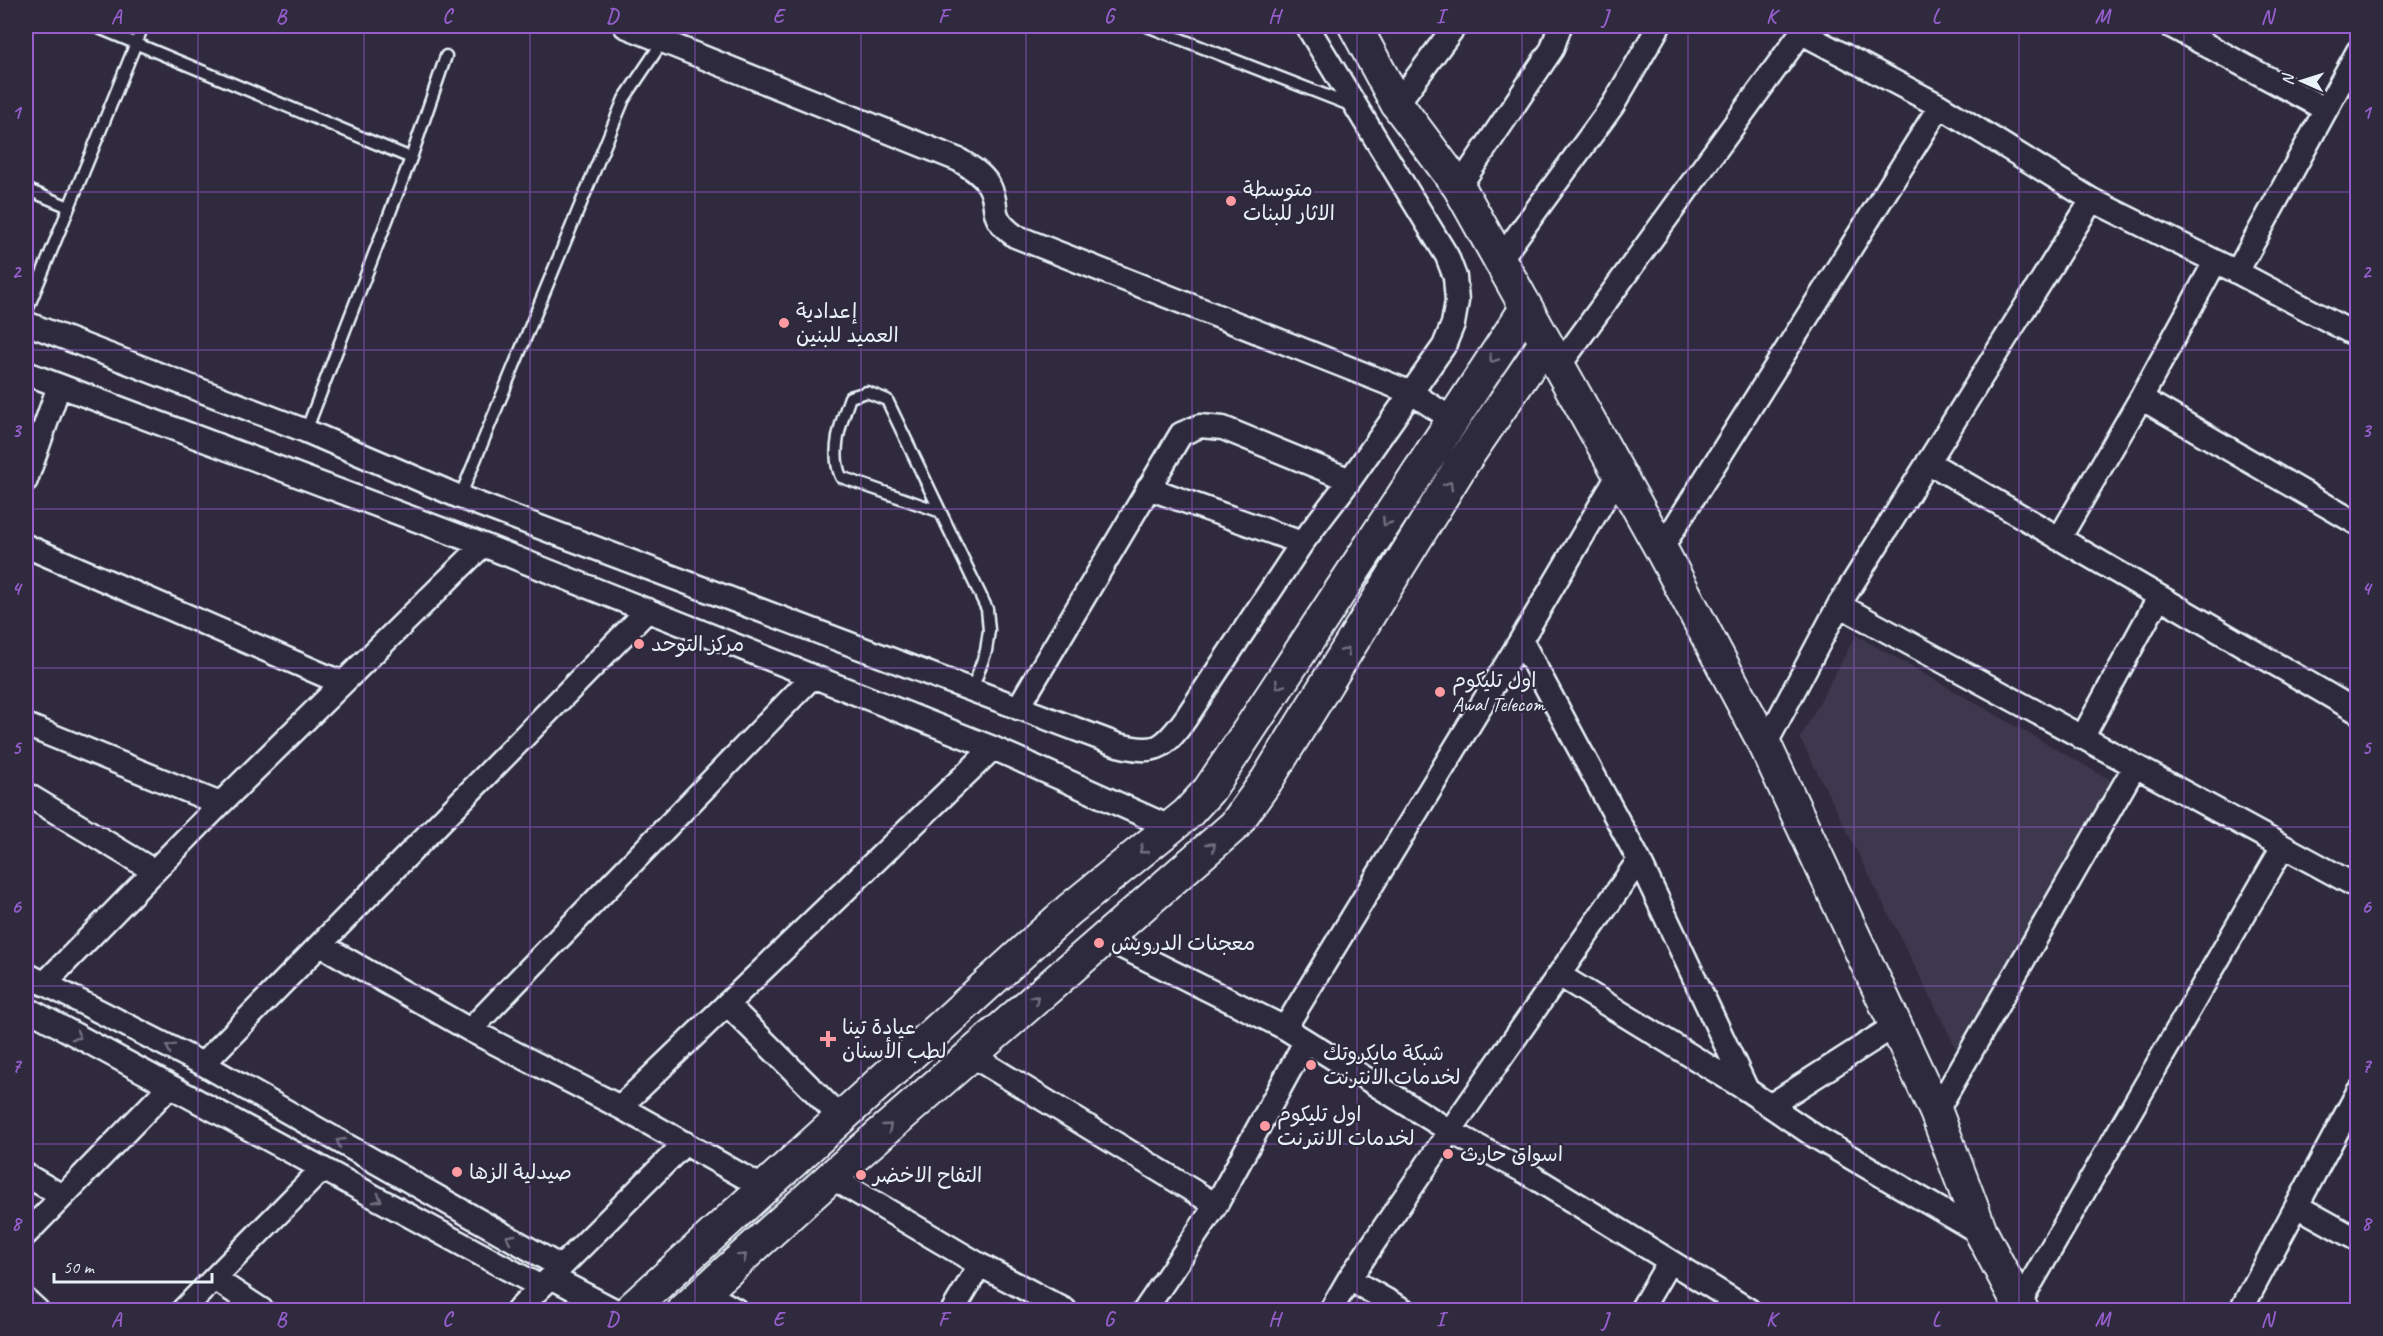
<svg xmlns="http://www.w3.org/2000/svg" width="2383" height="1336" viewBox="0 0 2383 1336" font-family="Caveat,'Playpen Sans Arabic',sans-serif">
  <rect width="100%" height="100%" fill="#2f2a3d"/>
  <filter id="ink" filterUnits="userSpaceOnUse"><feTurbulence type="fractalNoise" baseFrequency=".0167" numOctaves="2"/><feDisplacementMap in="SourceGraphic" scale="12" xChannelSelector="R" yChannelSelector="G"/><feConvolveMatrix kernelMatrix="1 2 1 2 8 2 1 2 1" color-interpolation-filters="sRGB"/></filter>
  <g filter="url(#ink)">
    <!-- built -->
    <path fill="#3c384e" d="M1856,635L2114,782L1959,1054L1800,738Z"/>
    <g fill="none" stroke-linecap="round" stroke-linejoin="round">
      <defs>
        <path id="lane" d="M94,26L411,158
          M1147,26L1350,105
          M26,189L69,207
          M26,313L143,26
          M306,431L411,158L446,56
          M460,497L624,99L663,41L677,26
          M941,512L841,477C830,452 841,422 850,397L867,392L887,400L987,609L989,630L986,651L972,690"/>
        <path id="street" d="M625,26L959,160C970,167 981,173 988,184C1002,207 985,214 1015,236L1412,393L1453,420
          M2171,26L2325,109
          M1802,33L1940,106L2092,200L2237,272L2358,336
          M1397,104L1455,26
          M1459,187L1552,49L1560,26
          M1499,261L1613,105L1659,26
          M2237,272L2358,51
          M26,323L306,431L460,497L1118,745C1156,754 1163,750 1186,718L1302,543L1350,480L1444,346L1453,324L1457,301L1455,277L1447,256L1307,26
          M1559,366L1806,26
          M26,373L483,545L993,748L1172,828
          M2141,398L2358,524
          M1928,462L2358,712
          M26,480L59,386
          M1148,488L1302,543
          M2059,539L2141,398L2215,262
          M26,546L342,683
          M1661,549L1940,106
          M1839,605L2358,887
          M1521,640L1639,860L1747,1090
          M1018,708L1181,434L1200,426L1223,428L1350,480
          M26,725L220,804
          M2082,738L2159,597
          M1765,745L1839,605L2092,200
          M26,794L154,871
          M1104,938L1285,1028L1450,1131L1527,1173L1749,1310
          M321,945L470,1030L620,1107L764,1188
          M26,974L203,1064L561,1267
          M1559,975L1747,1090L1816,1137L1982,1234
          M44,984L220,804L483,545
          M727,1004L841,1118
          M26,1008L541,1287
          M1285,1028L1521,640L1619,474
          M470,1030L813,676
          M971,1055L1216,1205
          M203,1064L648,610
          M1771,1105L1896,1025
          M620,1107L993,748
          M1936,1112L2135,766
          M26,1175L62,1196
          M831,1177L980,1265L1065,1310
          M2297,1206L2358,1240
          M26,1234L170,1086
          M551,1277L614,1310
          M215,1279L262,1310
          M1349,1279L1404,1310
          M704,1292L736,1310
          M26,1300L37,1310
          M2019,1304L2283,847
          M183,1310L322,1169
          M518,1310L685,1143
          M953,1310L980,1265
          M1145,1310L1216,1205L1305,1042
          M1331,1310L1349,1279L1450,1131L1639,860
          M1641,1310L1669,1262
          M2241,1310L2358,1092"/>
        <path id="secondary" d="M1355,26L1397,104L1459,187L1661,549L1765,745L1936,1112L1982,1234L2022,1310
          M630,1310L1069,910L1187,814L1209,790L1232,756L1525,310
          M684,1310L831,1177L1235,825L1267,780L1462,464L1545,343"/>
      </defs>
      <!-- lane casing -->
      <use href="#lane" stroke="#e8f1f8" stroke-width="15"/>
      <!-- street casing -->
      <use href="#street" stroke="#e8f1f8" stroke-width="27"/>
      <!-- secondary casing -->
      <use href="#secondary" stroke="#e8f1f8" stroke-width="36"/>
      <!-- lane -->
      <use href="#lane" stroke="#2f2a3d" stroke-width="10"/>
      <!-- street -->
      <use href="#street" stroke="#2f2a3d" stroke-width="22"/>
      <!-- secondary -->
      <use href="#secondary" stroke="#2f2a3d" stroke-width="32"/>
    </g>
    <!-- one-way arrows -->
    <defs><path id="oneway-chevron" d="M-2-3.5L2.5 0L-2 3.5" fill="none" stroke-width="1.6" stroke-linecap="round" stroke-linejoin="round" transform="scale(1.5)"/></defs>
    <g stroke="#70707e">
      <use href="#oneway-chevron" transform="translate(1493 359) rotate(123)"/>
      <use href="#oneway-chevron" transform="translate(1449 485) rotate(-58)"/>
      <use href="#oneway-chevron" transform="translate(1386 522) rotate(123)"/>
      <use href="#oneway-chevron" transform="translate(1346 651) rotate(-58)"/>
      <use href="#oneway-chevron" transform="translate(1279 685) rotate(123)"/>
      <use href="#oneway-chevron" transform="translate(1212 846) rotate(-42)"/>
      <use href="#oneway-chevron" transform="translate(1143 850) rotate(142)"/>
      <use href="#oneway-chevron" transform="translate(1035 999) rotate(-41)"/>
      <use href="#oneway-chevron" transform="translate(77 1036) rotate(28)"/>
      <use href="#oneway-chevron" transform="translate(170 1048) rotate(-153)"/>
      <use href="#oneway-chevron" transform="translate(888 1127) rotate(-41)"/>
      <use href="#oneway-chevron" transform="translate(340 1142) rotate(-150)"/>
      <use href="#oneway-chevron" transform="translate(378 1199) rotate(28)"/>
      <use href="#oneway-chevron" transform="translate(510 1238) rotate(-150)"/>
      <use href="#oneway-chevron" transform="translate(743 1257) rotate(-42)"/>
    </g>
  </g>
  <!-- grid -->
  <path fill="none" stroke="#965dcd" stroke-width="1.5" stroke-opacity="0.55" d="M198,26V1310M364,26V1310M530,26V1310M695,26V1310M861,26V1310M1026,26V1310M1192,26V1310M1357,26V1310M1522,26V1310M1688,26V1310M1854,26V1310M2019,26V1310M2184,26V1310M26,192H2358M26,350H2358M26,509H2358M26,668H2358M26,827H2358M26,986H2358M26,1144H2358"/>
  <!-- markers -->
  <g fill="#ff9aa2" stroke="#2f2a3d" stroke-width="2">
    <circle cx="1231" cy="201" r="6"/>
    <circle cx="784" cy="323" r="6"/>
    <circle cx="639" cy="644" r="6"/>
    <circle cx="1440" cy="692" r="6"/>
    <circle cx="1099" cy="943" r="6"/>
    <path d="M825 1030h6v6h6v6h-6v6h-6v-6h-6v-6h6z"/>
    <circle cx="1311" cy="1065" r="6"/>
    <circle cx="1265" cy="1126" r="6"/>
    <circle cx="1448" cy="1154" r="6"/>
    <circle cx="457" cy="1172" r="6"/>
    <circle cx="861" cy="1175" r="6"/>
  </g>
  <g text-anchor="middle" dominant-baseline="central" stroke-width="4.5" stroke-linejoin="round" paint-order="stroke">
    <!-- poi labels -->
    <g font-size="21" fill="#e8f1f8" stroke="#2f2a3d" text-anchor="start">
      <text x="1243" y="189">متوسطة<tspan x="1243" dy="24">الاثار للبنات</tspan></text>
      <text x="796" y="311">إعدادية<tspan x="796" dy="24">العميد للبنين</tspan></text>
      <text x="651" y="644">مركز التوحد</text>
      <text x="1452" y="680">اول تليكوم<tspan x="1452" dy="24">Awal Telecom</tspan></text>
      <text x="1111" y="943">معجنات الدرويش</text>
      <text x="842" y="1027">عيادة تينا<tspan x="842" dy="24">لطب الأسنان</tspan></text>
      <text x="1323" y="1053">شبكة مايكروتك<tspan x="1323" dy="24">لخدمات الانترنت</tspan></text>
      <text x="1277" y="1114">اول تليكوم<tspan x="1277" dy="24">لخدمات الانترنت</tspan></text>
      <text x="1460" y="1154">اسواق حارث</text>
      <text x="469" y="1172">صيدلية الزها</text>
      <text x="873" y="1175">التفاح الاخضر</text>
    </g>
  </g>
  <!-- margin -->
  <rect width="2383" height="1336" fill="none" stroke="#2f2a3d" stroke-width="66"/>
  <!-- north arrow -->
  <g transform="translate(2302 81) rotate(273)" stroke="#2f2a3d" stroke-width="4.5" paint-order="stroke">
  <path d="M0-4.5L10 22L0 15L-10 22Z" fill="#e8f1f8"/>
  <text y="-9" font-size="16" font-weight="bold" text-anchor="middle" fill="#e8f1f8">N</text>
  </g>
  <!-- scale -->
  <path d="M54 1273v9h158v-9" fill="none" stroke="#e8f1f8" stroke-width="3"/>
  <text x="63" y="1273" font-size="18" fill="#e8f1f8" stroke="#2f2a3d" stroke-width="4.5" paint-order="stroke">50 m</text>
  <rect x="33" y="33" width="2317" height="1270" fill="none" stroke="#965dcd" stroke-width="2"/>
  <g font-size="20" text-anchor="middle" font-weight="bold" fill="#965dcd">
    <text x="116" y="23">A</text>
    <text x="281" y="23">B</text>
    <text x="447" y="23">C</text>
    <text x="612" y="23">D</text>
    <text x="778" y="23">E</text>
    <text x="943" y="23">F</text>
    <text x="1109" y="23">G</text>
    <text x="1274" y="23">H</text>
    <text x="1440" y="23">I</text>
    <text x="1605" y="23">J</text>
    <text x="1771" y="23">K</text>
    <text x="1936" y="23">L</text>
    <text x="2102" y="23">M</text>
    <text x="2267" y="23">N</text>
    <text x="16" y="119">1</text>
    <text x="2366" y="119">1</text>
    <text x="16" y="278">2</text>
    <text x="2366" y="278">2</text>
    <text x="16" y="437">3</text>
    <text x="2366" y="437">3</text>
    <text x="16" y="595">4</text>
    <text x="2366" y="595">4</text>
    <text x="16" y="754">5</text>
    <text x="2366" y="754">5</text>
    <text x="16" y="913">6</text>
    <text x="2366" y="913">6</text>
    <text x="16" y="1072">7</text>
    <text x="2366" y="1072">7</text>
    <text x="16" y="1230">8</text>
    <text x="2366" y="1230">8</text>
    <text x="116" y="1326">A</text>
    <text x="281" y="1326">B</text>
    <text x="447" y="1326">C</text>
    <text x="612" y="1326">D</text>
    <text x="778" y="1326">E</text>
    <text x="943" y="1326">F</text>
    <text x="1109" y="1326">G</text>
    <text x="1274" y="1326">H</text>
    <text x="1440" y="1326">I</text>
    <text x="1605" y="1326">J</text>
    <text x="1771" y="1326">K</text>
    <text x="1936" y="1326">L</text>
    <text x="2102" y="1326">M</text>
    <text x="2267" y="1326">N</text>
  </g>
</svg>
